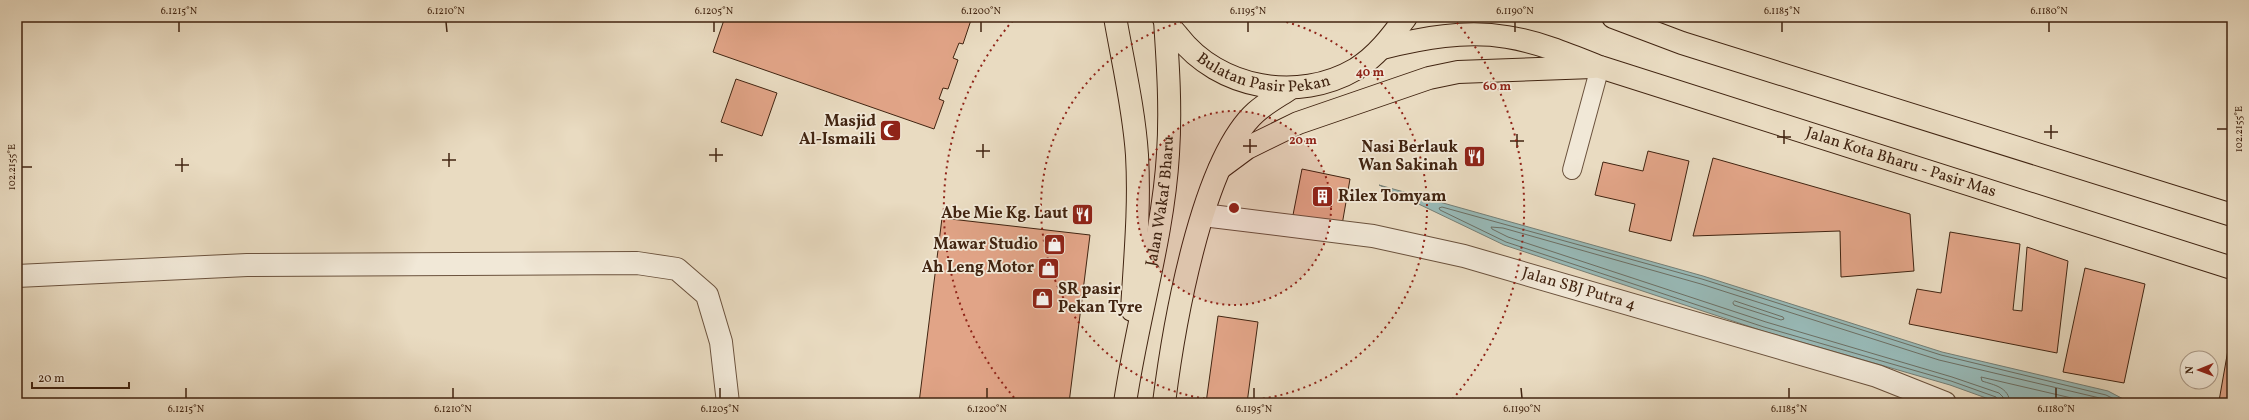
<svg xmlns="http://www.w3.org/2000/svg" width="2249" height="420" viewBox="0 0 2249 420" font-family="Vollkorn,serif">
  <rect width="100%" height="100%" fill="#e9dbc1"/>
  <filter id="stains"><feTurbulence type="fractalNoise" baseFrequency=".005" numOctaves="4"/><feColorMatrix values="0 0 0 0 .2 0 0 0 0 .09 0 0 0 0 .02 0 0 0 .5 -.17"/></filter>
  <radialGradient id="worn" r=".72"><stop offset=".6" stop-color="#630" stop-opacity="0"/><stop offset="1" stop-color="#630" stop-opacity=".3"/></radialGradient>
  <!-- water -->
  <path fill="#98bab8" stroke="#757e75" d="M1379,185L1703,276L1942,352L2108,391L2131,403H2000L1950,385L1763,331L1504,245Z"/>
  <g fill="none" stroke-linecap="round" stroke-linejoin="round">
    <!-- shore -->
    <path stroke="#6c6f64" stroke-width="1" d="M1735,301L1783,317L1784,319L1781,320L1734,305L1733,303Z
      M1999,403L1996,397L1951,381L1764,327L1506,242L1440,210L1439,208L1442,207L1702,279L1941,355L2106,395L2122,403
      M2004,403L2003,397L1999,393L1952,377L1766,322L1508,237L1492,229L1491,227L1503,228L1701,284L1939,360L2104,399L2111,403
      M2010,403C2009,387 1994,385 1982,381L1981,377L2093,403"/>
  </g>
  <!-- building -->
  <path fill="#e1a487" stroke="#412411" d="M725,17H972L963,44L959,43L953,58L958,60L948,89L943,88L939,99L944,101L934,129L713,52Z
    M736,79L777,93L762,136L721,122Z
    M1648,151L1689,161L1671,241L1629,231L1635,204L1595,195L1603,162L1643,171Z
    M1713,158L1910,214L1914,271L1841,277L1840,231L1693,236Z
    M1302,169L1350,179L1342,225L1293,215Z
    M942,218L1090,235L1069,403H919Z
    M1950,232L2020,244L2013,310L2022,311L2027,247L2068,261L2057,353L1909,324L1917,289L1941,293Z
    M2085,268L2145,284L2124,383L2063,372Z
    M1218,316L1258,322L1247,403H1206Z
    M2232,327V403H2229L2219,401Z"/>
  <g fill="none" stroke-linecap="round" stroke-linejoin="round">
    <defs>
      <path id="lane" d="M1572,170L1600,67"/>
      <g id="street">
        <path id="s1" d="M1203,215L1373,236L1464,256L1877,376L1945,403"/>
        <path d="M17,276L247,265L637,263L677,269L707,295L721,342L728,403"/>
      </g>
      <g id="primary">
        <path d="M1115,17C1123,63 1134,109 1137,155C1140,207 1135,258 1132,310"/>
        <path id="s2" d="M1125,403C1137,320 1163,238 1168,154C1171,109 1168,65 1165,20"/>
        <path d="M1164,403C1173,331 1201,161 1256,112C1266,103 1279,96 1291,88"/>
      </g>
      <g id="highway">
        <path id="s3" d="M1163,17C1167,24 1173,30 1178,36C1219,89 1298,103 1356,69C1377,56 1391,37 1406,17"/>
        <path d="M1613,17L1682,43L2232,215"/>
        <path id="s4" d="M1382,48C1423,38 1465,30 1507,37C1539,42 1570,55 1600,67L2232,268"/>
        <path d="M1220,168L1247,148L1298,123L1429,78L1458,72L1593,67"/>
      </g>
    </defs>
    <!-- lane casing -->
    <use href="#lane" stroke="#6b523d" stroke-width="20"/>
    <!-- street casing -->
    <use href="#street" stroke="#6b523d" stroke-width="24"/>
    <!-- primary casing -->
    <use href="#primary" stroke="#412411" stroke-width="24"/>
    <!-- highway casing -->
    <use href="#highway" stroke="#412411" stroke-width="24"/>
    <!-- lane -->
    <use href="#lane" stroke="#f1e8d7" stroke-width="18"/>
    <!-- street -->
    <use href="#street" stroke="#f1e8d7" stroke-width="22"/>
    <!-- primary -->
    <use href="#primary" stroke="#e9dbc1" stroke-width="22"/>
    <!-- highway -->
    <use href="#highway" stroke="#e9dbc1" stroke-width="22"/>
  </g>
  <!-- ticks -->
  <path fill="none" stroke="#412411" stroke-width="1.5" d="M179,22V32M446,22L447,32M714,22V32M981,22V32M1248,22V32M1515,22V32M1782,22V32M2049,22V32M2051,125V139M2217,129H2227M1784,130V144M2044,132H2058M1517,134V148M1777,137H1791M1250,139V153M1510,141H1524M983,144V158M1243,146H1257M716,148V162M976,151H990M449,153V167M709,155H723M182,158V172M442,160H456M175,165H189M22,167H32M186,388V398M453,388V398M720,388V398M987,388V398M1254,388V398M1521,388L1522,398M1789,388V398M2056,388V398"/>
  <!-- distance rings -->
  <circle cx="1234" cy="208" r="97" fill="#8f2418" fill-opacity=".12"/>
  <g fill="none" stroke="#8f2418" stroke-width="2" stroke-dasharray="2 4">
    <circle cx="1234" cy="208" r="97"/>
    <path d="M1263 17A193 193 0 1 1 1205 17"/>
    <path d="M1018 402A290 290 0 0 1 1015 18M1453 18A290 290 0 0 1 1450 402"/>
  </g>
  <!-- icons -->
  <defs>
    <symbol id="mosque-square" viewBox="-11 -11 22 22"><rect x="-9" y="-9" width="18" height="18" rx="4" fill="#8f2418" stroke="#f1e8d7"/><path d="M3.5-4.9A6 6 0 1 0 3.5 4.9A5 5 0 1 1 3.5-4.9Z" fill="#fff"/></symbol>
    <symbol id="restaurant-square" viewBox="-11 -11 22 22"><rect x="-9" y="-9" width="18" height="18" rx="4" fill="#8f2418" stroke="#f1e8d7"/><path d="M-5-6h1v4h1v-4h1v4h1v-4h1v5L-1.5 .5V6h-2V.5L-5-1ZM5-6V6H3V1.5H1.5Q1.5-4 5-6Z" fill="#fff"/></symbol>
    <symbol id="building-square" viewBox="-11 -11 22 22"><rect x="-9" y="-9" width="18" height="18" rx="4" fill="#8f2418" stroke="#f1e8d7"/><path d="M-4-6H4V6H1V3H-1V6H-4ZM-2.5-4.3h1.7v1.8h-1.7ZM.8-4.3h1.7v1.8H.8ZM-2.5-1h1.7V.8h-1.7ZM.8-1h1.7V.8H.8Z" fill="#fff"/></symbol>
    <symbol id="shop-square" viewBox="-11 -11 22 22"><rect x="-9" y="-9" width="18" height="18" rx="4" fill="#8f2418" stroke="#f1e8d7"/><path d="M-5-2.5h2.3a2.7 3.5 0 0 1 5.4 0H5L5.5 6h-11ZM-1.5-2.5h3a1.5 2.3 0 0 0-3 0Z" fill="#fff"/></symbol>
  </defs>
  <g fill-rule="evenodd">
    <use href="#mosque-square" x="878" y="118" width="25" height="25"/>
    <use href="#restaurant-square" x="1462" y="144" width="25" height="25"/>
    <use href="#building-square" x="1310" y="184" width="25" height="25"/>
    <use href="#restaurant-square" x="1070" y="202" width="25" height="25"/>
    <use href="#shop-square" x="1042" y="232" width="25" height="25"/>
    <use href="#shop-square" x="1036" y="256" width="25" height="25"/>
    <use href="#shop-square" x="1030" y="286" width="25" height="25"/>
  </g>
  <g text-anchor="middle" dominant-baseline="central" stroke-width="3.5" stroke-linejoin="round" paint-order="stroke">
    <!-- street labels -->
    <g font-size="16" fill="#412411" stroke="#f1e8d7">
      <text stroke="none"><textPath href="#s3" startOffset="123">Bulatan Pasir Pekan</textPath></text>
      <text stroke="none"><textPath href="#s4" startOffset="540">Jalan Kota Bharu - Pasir Mas</textPath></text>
      <text stroke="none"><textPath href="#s2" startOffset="205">Jalan Wakaf Bharu</textPath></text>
      <text stroke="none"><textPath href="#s1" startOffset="384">Jalan SBJ Putra 4</textPath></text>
    </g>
    <!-- poi labels -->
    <g font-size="16" font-weight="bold" fill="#412411" stroke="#f1e8d7" text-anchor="end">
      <text x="876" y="122">Masjid<tspan x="876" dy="18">Al-Ismaili</tspan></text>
      <text x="1458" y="148">Nasi Berlauk<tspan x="1458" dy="18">Wan Sakinah</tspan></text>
      <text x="1338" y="197" text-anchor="start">Rilex Tomyam</text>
      <text x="1068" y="214">Abe Mie Kg. Laut</text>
      <text x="1038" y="245">Mawar Studio</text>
      <text x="1034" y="268">Ah Leng Motor</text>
      <text x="1058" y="290" text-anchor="start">SR pasir<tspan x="1058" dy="18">Pekan Tyre</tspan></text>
    </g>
  </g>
  <circle cx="1234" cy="208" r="6" fill="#8f2418" stroke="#f1e8d7" stroke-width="2"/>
  <g font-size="12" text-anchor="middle" font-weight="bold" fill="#8f2418" stroke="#f1e8d7" stroke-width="3.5" stroke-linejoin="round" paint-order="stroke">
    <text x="1370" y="76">40 m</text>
    <text x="1497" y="90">60 m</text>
    <text x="1303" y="144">20 m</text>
  </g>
  <!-- margin -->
  <rect width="2249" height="420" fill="none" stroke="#e9dbc1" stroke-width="44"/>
  <!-- north arrow -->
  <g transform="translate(2199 370) rotate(269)"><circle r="19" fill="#f1e8d7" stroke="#ab9a88"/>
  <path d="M0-3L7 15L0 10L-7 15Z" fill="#8f2418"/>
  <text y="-6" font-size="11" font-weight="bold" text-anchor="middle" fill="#412411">N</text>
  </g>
  <!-- scale -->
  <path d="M32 382v6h97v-6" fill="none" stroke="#412411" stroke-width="2"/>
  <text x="38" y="382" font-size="12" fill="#412411" stroke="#f1e8d7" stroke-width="3" paint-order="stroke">20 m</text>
  <rect x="22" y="22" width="2205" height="376" fill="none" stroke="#412411" stroke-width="1.5"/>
  <g font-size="10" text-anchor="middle" fill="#412411">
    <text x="179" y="14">6.1215°N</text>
    <text x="446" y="14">6.1210°N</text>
    <text x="714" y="14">6.1205°N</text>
    <text x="981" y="14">6.1200°N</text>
    <text x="1248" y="14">6.1195°N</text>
    <text x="1515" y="14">6.1190°N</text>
    <text x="1782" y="14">6.1185°N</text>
    <text x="2049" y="14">6.1180°N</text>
    <text transform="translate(2238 129) rotate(-90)" y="4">102.2155°E</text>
    <text transform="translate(11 167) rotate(-90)" y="4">102.2155°E</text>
    <text x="186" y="412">6.1215°N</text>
    <text x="453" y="412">6.1210°N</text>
    <text x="720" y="412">6.1205°N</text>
    <text x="987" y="412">6.1200°N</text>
    <text x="1254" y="412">6.1195°N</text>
    <text x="1522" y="412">6.1190°N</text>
    <text x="1789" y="412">6.1185°N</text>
    <text x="2056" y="412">6.1180°N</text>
  </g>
  <rect width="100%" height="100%" filter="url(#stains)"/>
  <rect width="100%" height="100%" fill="url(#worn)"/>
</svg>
